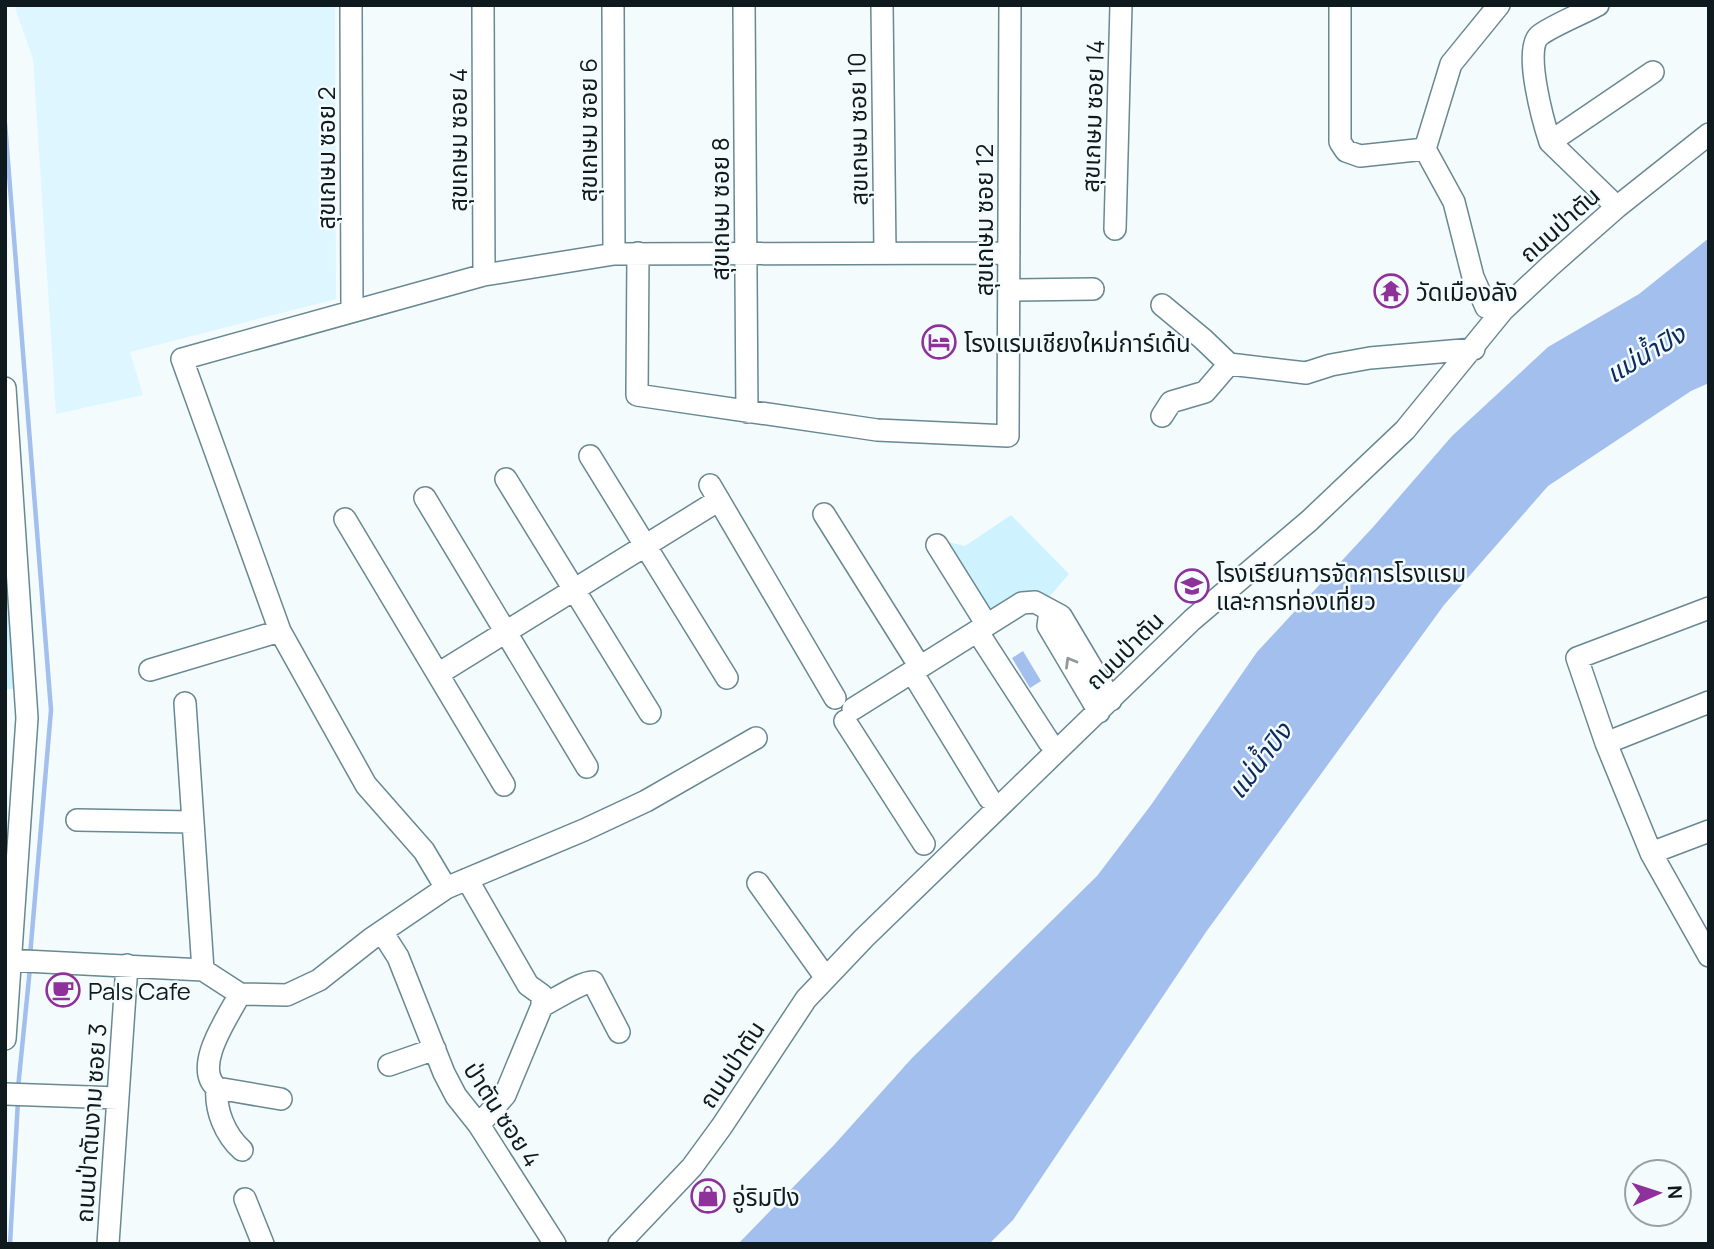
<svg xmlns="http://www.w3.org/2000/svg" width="1714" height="1249" viewBox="0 0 1714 1249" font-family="Manrope,'Noto Sans Thai',sans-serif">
  <rect width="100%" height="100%" fill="#f4fbfd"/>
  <!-- built -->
  <path fill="#ddf6ff" d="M14,5H335L336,299L130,352L143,395L56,414L33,59Z"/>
  <!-- green -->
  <path fill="#cef3ff" d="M1011,515L1069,574L1050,596L1026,592L990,614L944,541L965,546Z
    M5,544L16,689H5Z"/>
  <!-- water -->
  <path fill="#a3bfee" d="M1709,238V383L1691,391L1548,486L1444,605L1206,932L1013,1220L989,1244H738L834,1145L912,1058L1097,876L1151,805L1257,652L1374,526L1452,436L1548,347L1639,294Z
    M1023,651L1041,681L1030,688L1012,658Z"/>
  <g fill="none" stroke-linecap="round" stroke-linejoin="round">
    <!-- stream -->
    <path stroke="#a3bfee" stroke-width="4.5" d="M5,123L51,710L30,956
      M18,1088L30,968
      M10,1244L18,1100"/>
    <defs>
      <path id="minor" d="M351,5L352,311
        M483,5L484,275
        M613,5L614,254
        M744,5L747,412
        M882,5L885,252
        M1340,5V142L1346,151L1360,156L1425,149L1454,202L1473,277L1486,307L1503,310
        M1550,142C1544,124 1523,50 1539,36C1549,27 1584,13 1598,5
        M1425,149L1451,64L1499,5
        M1617,207L1550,142L1653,72
        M1115,229L1121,5
        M638,253L637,395L877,430L1008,436L1010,5
        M1009,290L1093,289
        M1162,305L1203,339L1229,364L1306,373L1331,365L1370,358L1474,349
        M5,388L27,718L5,1039
        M1162,416L1171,402L1205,392L1229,364
        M590,456L727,678
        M506,479L650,713
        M710,485L835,698
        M425,498L587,767
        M824,514L920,667
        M345,519L504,785
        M937,545L987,625
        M1709,608L1577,658L1606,743L1651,853L1709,956
        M1050,611L1048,626L1099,712
        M977,631L1049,742
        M150,670L280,631
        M912,672L989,798
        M438,674L719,500
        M185,703L203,970
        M853,709L1022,603L1035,602L1061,616L1111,700
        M845,721L924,844
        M1606,743L1709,702
        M77,820L193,822
        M1651,853L1709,831
        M467,879L528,985L542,995V1006L505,1095L479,1125
        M758,883L826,978
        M446,888L424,851L366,785L280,631L182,359L484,275L614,254L1009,253
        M382,932L398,957L444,1073L456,1096L479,1125L555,1244
        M5,960L203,970L240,994L287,995L319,980L371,939L446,888L584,830L646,801L756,738
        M240,994C228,1017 192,1067 217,1088L281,1099
        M542,1006C554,1000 583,981 593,982L619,1032
        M389,1065L435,1049
        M217,1088C215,1110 225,1135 242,1150
        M5,1094L118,1098
        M245,1199L263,1244
        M108,1244L127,965
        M619,1244L692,1167L722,1126L806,999L864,938L1192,620L1309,521L1405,430L1503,310L1550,266L1617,207L1709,134"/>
    </defs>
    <!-- minor casing -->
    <use href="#minor" stroke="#688892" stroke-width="24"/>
    <!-- minor -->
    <use href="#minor" stroke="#fff" stroke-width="21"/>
  </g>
  <!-- one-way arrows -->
  <defs><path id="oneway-chevron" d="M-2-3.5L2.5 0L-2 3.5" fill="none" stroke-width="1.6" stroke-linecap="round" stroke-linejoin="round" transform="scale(1.75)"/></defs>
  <use stroke="#93989a" href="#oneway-chevron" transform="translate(1070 662) rotate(-120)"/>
  <!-- icons -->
  <defs>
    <symbol id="temple-ring" viewBox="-11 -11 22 22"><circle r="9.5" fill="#f4fbfd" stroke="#8e319b" stroke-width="1.5"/><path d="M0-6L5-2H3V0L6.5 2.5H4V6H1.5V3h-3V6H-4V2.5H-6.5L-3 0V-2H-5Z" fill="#8e319b"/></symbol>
    <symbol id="hotel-ring" viewBox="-11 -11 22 22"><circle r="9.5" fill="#f4fbfd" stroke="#8e319b" stroke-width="1.5"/><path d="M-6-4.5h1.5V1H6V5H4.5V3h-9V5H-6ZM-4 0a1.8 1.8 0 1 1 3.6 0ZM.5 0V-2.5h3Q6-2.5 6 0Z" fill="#8e319b"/></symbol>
    <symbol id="school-ring" viewBox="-11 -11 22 22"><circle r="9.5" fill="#f4fbfd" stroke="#8e319b" stroke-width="1.5"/><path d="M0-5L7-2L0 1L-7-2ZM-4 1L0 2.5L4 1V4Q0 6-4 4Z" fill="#8e319b"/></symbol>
    <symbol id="cafe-ring" viewBox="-11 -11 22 22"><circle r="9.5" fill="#f4fbfd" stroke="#8e319b" stroke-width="1.5"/><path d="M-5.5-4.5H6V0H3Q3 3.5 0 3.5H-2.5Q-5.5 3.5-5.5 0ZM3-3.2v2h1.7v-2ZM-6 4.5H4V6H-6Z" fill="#8e319b"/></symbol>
    <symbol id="shop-ring" viewBox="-11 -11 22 22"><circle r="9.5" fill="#f4fbfd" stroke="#8e319b" stroke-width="1.5"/><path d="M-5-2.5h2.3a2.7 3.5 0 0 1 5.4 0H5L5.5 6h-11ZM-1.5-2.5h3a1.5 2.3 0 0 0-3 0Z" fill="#8e319b"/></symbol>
  </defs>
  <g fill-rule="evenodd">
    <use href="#temple-ring" x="1372" y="272" width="38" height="38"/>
    <use href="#hotel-ring" x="920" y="323" width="38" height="38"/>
    <use href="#school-ring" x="1173" y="567" width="38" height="38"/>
    <use href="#cafe-ring" x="44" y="971" width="38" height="38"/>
    <use href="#shop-ring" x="689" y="1177" width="38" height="38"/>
  </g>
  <g text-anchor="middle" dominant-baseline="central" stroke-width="5" stroke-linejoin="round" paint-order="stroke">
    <!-- street labels -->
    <g font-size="24" fill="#0e1a1e" stroke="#f4fbfd">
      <text transform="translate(1092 116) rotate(-88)">สุขเกษม ซอย 14</text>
      <text transform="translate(857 129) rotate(-91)">สุขเกษม ซอย 10</text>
      <text transform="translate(587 130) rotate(-90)">สุขเกษม ซอย 6</text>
      <text transform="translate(457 140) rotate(-90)">สุขเกษม ซอย 4</text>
      <text transform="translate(325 158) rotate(-90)">สุขเกษม ซอย 2</text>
      <text transform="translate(719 209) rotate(-90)">สุขเกษม ซอย 8</text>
      <text transform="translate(983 220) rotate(-90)">สุขเกษม ซอย 12</text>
      <text transform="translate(1559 224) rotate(-42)">ถนนป่าตัน</text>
      <text transform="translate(1124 650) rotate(-45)">ถนนป่าตัน</text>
      <text transform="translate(731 1064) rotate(-57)">ถนนป่าตัน</text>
      <text transform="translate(503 1114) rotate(57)">ป่าตัน ซอย 4</text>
      <text transform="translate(90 1123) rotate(-86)">ถนนป่าตันงาม ซอย 3</text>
    </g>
    <!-- poi labels -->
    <g font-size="24" fill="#0e1a1e" stroke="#f4fbfd" text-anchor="start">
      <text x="1416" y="291">วัดเมืองลัง</text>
      <text x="964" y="342">โรงแรมเชียงใหม่การ์เด้น</text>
      <text x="1216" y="572">โรงเรียนการจัดการโรงแรม<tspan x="1216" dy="28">และการท่องเที่ยว</tspan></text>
      <text x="88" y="990">Pals Cafe</text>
      <text x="732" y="1196">อู่ริมปิง</text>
    </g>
    <!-- water labels -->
    <g font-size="26" font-style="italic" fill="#0b2a60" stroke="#f4fbfd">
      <text transform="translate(1645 353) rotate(-31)">แม่น้ำปิง</text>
      <text transform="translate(1259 760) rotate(-53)">แม่น้ำปิง</text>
    </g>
  </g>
  <!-- border -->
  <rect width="1714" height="1249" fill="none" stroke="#0e1a1e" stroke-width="14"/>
  <!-- north arrow -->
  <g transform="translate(1658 1193) rotate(87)"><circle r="33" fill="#f4fbfd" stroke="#98a1a4" stroke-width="2"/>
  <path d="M0-5L12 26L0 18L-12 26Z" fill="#8e319b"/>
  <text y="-10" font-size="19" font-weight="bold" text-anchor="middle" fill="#0e1a1e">N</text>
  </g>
</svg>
